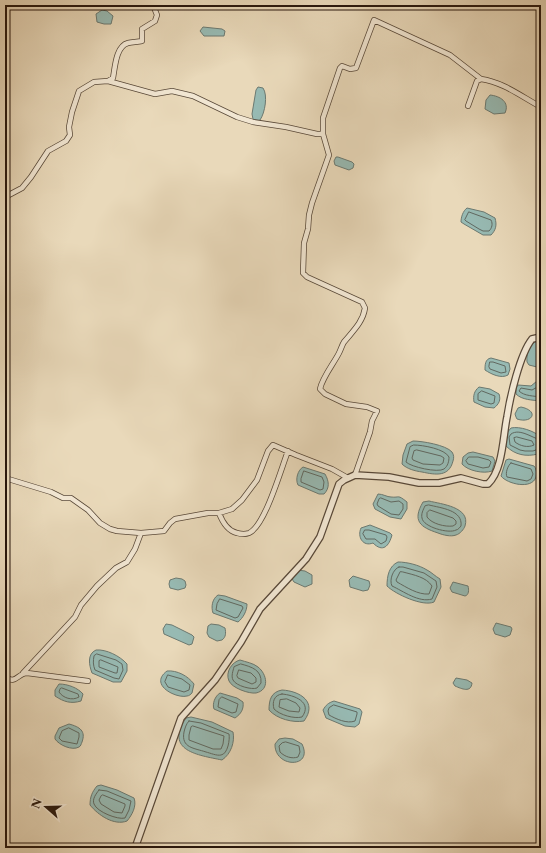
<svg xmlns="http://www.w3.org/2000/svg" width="546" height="853" viewBox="0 0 546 853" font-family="'Libre Caslon Text',serif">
  <rect width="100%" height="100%" fill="#e9d9ba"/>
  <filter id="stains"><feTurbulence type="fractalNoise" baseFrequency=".005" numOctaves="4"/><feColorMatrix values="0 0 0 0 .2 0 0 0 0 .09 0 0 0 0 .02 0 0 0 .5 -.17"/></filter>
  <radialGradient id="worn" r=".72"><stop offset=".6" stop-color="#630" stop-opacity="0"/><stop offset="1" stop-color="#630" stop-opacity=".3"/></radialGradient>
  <!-- water -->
  <path fill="#97bab3" stroke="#6b7971" d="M102,10L107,11L113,16L111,24H104L97,22L96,14Z
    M203,27L222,29L225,31L224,36H204L200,31Z
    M258,87L263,88C268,95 265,113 260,120L257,122L253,119L252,114L256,90Z
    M490,95C500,96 510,102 505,113L494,114L485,109L486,100Z
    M336,157H338L352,162L354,164L353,168L349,170L335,165L334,161Z
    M467,208L484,212L495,218C497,225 496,230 491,235H483L464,224L461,222C461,217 463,211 467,208Z
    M541,340V368L529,365L527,362C526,352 530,341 541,340Z
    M491,358L509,363L510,369L508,375C501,379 491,374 485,370C485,365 485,359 491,358Z
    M537,381H541V401C532,400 522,400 516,394V388L518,385L531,386Z
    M479,387L490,389L499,394C501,400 499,404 494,408L485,407L474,402C473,396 474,391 479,387Z
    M521,407C540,411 532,424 517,419L516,417L515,414L518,408Z
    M511,428C520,426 534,431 541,437V450L538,454C526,457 515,455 506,446V434Z
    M413,441C422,441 446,445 452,452C454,455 454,458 453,461C449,477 436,475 422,472C415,471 407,469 402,464L403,455L407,444Z
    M473,452L493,457L495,461L492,471C484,474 468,471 462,464L463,457L468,453Z
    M509,459L534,466C537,470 537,473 536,477C532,490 507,484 501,476L506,460Z
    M303,467L325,474C329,481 330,488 324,494H319L298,485C295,479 298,470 303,467Z
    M378,494C383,494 387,497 391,497C400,498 397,494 407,502V509L401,519L390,517L375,509L373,504Z
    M429,501C441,504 471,507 465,526C464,529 460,534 456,535C451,537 443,535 438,533C420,527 412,521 423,502Z
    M370,525L390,533L392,535C389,546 383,553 373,543C363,547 357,537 361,528Z
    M398,562C407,562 419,565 427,570C431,572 435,576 440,579L441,587L434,602C423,607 395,594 387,586C387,576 389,566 398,562Z
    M297,570L305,571L312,575V584L305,587L294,582C290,577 294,574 297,570Z
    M353,576L369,581L370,585L368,590L363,591L350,587L349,580Z
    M176,578L182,579L185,581L186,585L185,588L178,590L170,588L169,584L170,580Z
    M453,582L468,586C469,590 469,595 465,596L452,592L450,588Z
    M218,595L225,596L247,604C247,611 243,618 238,622L213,613C211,607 212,599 218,595Z
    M496,623L511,627L512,629L510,635L505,637L495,634L493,629Z
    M166,624L172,625L192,635L194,637L192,644L189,645L164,634L163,629Z
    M211,624L219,625L225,628C226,633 226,637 222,640L217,641L209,637L207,633L208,626Z
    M96,650C106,649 120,656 127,664V671L121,682H113L92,673C89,665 87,654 96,650Z
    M240,660C246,662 253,663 258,667C267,674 270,690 256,693C249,694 232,688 229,681C225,672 232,662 240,660Z
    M167,671C177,670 188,676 194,684L192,693C191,694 189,696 187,696C177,699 148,685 167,671Z
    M456,678L467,680L472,683C471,693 462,689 455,686L453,683Z
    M59,684C68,684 78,688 83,694L81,701C71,704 64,702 55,696V690Z
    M282,690C300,691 318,702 304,721C293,723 277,719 269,710C269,700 271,692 282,690Z
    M220,693L237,698L243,702C244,709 241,714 235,718L214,709C212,704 215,696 220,693Z
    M334,701L360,709L362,712L359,724L355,727L345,726L326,718L323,710C326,705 328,703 334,701Z
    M191,717L212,722L233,732C235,742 231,754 222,760C198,755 164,751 186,718Z
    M69,724C80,727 86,731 82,742C81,744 81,746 79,747C72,751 59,745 55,739V736L59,728Z
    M285,738L293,739L302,744C314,769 274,768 275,744L279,739Z
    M101,785L117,790L134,798C137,806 132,815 127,821C114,826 98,815 90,805C90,797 92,792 97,786Z"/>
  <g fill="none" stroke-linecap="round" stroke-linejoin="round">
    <!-- shore -->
    <path stroke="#606860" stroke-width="1" d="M469,212L491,220C493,224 492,228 489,231H483L479,229L466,221L465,220Z
      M490,362H493L505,366L506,372L501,373L490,369L489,367Z
      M541,385L532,390L521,388L519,391C524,396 534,396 541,397
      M482,391L495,396L494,403L491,404L478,400V394Z
      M517,437L532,441L534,445C528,448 520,446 515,442L514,438Z
      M541,440C532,438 520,428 511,434L509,437L510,445L520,450L525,451H533L541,448
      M414,445C423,445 445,449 449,457C449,461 448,466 444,469C438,473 411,467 406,462L410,447Z
      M417,450L441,456L444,458L443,463L440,465L423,464L413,460L412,458L414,451Z
      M469,457H478L489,460L491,462L489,467L483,468L468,464L466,461Z
      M511,463L531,469L533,474L531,479L527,481L507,477C505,473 508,465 511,463Z
      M304,471L322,477L324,482L323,489L320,490L301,482V479Z
      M381,498L391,502L399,501L403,504V509L399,515L391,514L378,506L377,504L379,499Z
      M429,505C441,508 463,510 461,526C460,527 458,530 456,530C449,534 423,527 422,518C421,514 423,510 425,506Z
      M430,510L453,518L456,521V524L453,526C445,527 432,524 427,517V513Z
      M365,530H369L386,535L387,537L386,541L381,544L375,539H366L363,534Z
      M399,567H403L424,573L436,581L437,587L432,599C419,603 403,591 392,586C389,580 393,569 399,567Z
      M403,572C414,575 426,577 432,586L429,594C418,595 406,587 397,582L396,580L400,572Z
      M220,599L242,606L243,608L238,617L235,618L216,610L217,604Z
      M97,654L116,660L122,664L123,670L119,679L114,678L95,670C93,665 93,661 94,656Z
      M101,660L118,667L117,673H115L99,667V661Z
      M241,664C252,667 262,670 261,683L257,688C252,690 236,686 233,680C231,676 233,671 234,667Z
      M239,670L251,673L256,678V682L252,684L238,678L237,676Z
      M168,675L182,679L190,685L189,690L184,692L168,687L165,682Z
      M62,688L78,694L79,697C72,701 63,698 59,692L60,689Z
      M282,694C294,695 313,702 302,717C294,719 280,715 274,709C272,702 274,695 282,694Z
      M222,697L238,704L236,712L232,713L218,707L219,700Z
      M287,699L296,703L300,708L299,712L289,711L279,707L280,700Z
      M334,705L357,712V714L355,721C347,724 336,719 329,715L328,711L329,708Z
      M189,721L201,723L229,734C230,739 228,754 221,755C217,756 210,753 206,752C194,748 181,748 184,732C185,728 186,724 189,721Z
      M193,726L224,736L223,744L221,749H213L189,740V735L191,727Z
      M69,728L79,733V737L77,744L62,741L59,738L62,731Z
      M286,742L299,746L300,752L298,757C292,759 285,757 280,752L279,746L282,743Z
      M99,790L107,791L131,801L129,810L125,818C118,820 97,812 94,804C92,799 96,794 99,790Z
      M103,795L125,804V806L122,813L114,812L101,804L99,800L101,796Z"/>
    <defs>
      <path id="minor" d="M108,81L113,78C115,67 116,46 128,43C132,42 137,42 142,41V29L155,21L157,15L153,5
        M468,106L477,81L481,79C503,82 522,97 541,107
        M5,197L22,188L31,177L48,151L66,141L70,135L69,127L72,112L79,91L94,82L108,81L155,94L172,91L193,96L237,117L253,122L286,127L317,134H323
        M355,475L370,432L372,421L377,411L367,407L346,404L325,394L320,389C322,378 334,363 339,353C341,349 342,345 344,342C353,331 363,322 365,308L362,302L307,277L303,273L304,243L308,229L309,215L312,203L329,155L323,134V118L340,68L342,66L350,69L356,68L374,20L450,55L481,79
        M5,478L51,492L63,498H71L88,510L100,523L110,529L117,531L141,533
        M219,513C222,521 228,531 237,533C241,534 244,535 249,533C265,526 281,469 288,451
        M23,673L75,617L81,605L97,586L116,568L127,562L135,549L141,533L164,531L170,523L175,519L208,513H219L232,509L242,500L257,480L268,451L273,445L296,455L332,469L348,478
        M5,676C15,686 18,673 27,673L88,681"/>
      <path id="tertiary" d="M135,848L181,718L215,680L241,642L260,609L306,559L320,537L339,484L344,480L355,475L389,477L419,483H439L461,478L483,484H488C503,470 503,436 507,417C510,397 520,354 532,339L541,337"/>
    </defs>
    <!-- minor casing -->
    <use href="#minor" stroke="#584838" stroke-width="6"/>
    <!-- tertiary casing -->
    <use href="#tertiary" stroke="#584838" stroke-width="8"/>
    <!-- minor -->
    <use href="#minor" stroke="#f1e6d2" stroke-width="4.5"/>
    <!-- tertiary -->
    <use href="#tertiary" stroke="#f1e6d2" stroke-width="5.5"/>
  </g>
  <!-- margin -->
  <rect width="546" height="853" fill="none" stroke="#e9d9ba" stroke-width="20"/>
  <rect x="6" y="6" width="534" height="841" fill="none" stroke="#28170d" stroke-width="2"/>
  <rect x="10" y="10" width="526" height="833" fill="none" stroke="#28170d"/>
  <!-- north arrow -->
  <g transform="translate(46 807) rotate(290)" stroke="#f1e6d2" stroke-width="3" paint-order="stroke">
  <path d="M0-3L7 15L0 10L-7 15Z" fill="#28170d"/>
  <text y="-6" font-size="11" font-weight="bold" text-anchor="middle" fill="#28170d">N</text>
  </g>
  <rect width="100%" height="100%" filter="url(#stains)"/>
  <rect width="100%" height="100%" fill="url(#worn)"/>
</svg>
